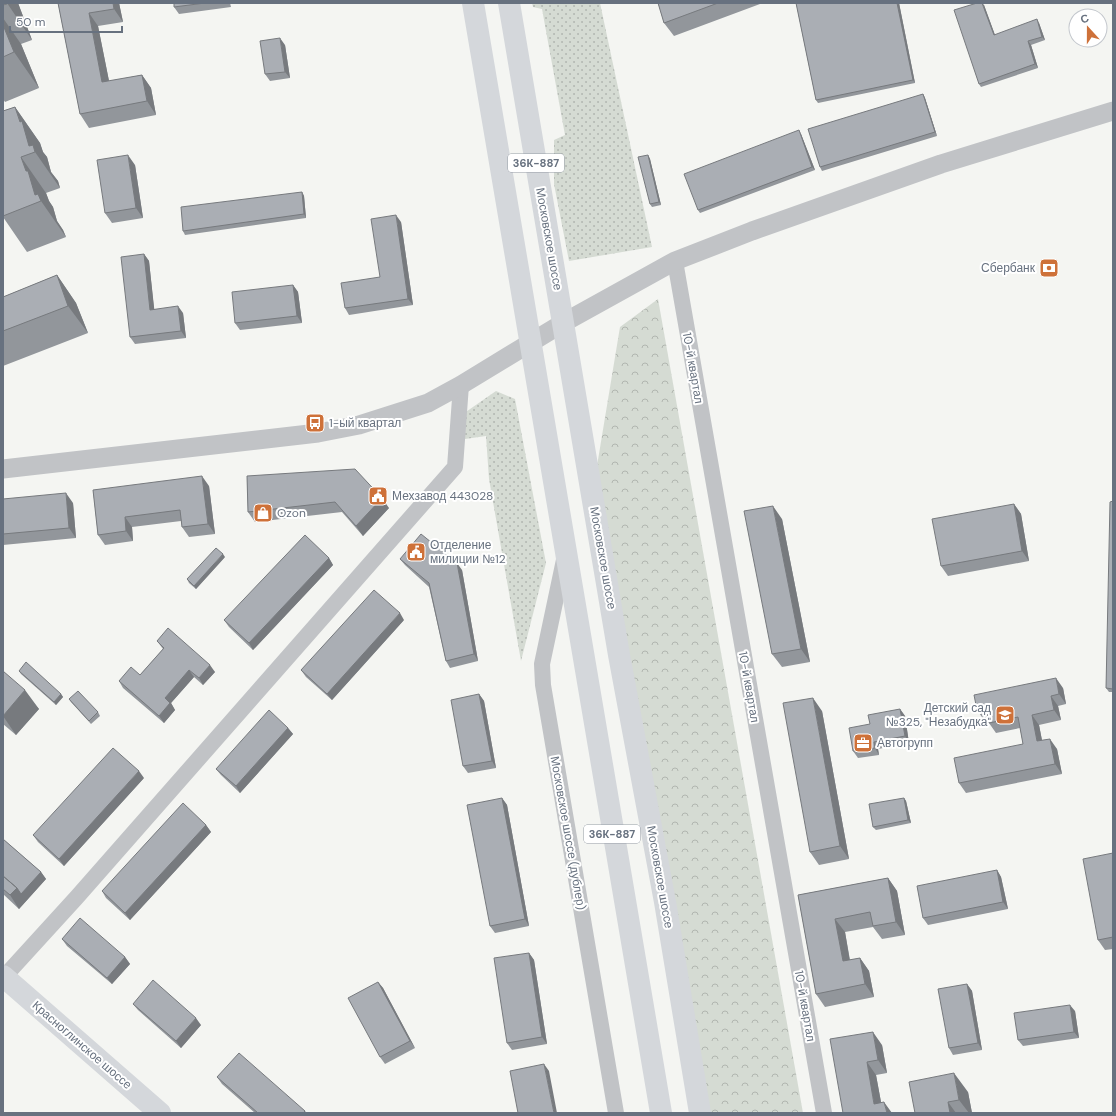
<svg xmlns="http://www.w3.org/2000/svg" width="1116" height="1116" viewBox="0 0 1116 1116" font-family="'DM Sans',sans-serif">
  <defs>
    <pattern id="grass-dots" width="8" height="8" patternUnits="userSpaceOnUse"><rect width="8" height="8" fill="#d5dbd3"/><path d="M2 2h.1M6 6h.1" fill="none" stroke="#b1b6b0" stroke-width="1.8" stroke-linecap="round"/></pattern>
    <pattern id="forest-crowns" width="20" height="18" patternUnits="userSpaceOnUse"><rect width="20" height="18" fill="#d5dbd3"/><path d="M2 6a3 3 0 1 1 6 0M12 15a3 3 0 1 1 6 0" fill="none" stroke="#b1b6b0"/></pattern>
  </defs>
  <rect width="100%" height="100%" fill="#f4f5f2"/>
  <!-- grass -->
  <path fill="url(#grass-dots)" d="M532,3H600L652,247L569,261L554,184V140L565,135L542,9L533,7Z
    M496,391L515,399L546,563L521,661L489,479L486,436L458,440L460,416Z"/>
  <!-- forest -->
  <path fill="url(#forest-crowns)" d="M658,299L803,1113H700L592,496L620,327Z"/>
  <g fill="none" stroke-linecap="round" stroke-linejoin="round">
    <!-- minor -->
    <path stroke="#c1c3c6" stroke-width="16" d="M675,261L824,1113
      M564,560L542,664L543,685L616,1113
      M4,977L77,897L455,467L461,385"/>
    <!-- tertiary -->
    <path stroke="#c1c3c6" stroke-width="19" d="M3,469L318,433L359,425L428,403L461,385L563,323L675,261L752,231L941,164L1113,111"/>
    <!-- primary -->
    <path stroke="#d4d7db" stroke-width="22" d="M473,3L661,1113
      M509,3L619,655L665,902L700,1113
      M3,976L160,1113"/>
  </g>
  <!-- wall -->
  <path fill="#92969b" d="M3,3H18L32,40L21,44L39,88L5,102L3,99Z
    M58,3H119L123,22L98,26L109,81L142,75L151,88L156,115L89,128L80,114Z
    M174,3H230L231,7L179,14L174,7Z
    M658,3H760V4L674,36L664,23Z
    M796,3H899L915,83L818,103L816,100Z
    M984,5L995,35L1039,23L1045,40L1031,45L1038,68L981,87L979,84Z
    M285,45L290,78L270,81L265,74Z
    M923,94L925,98L937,136L822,171L820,167Z
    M15,107L40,143L43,152L47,157L51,172L58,181L60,188L46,193L49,201L53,207L57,221L63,230L66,237L27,252L3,217V111Z
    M801,134L815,170L700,213L698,210Z
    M648,155L650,159L661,205L652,207L650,204Z
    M135,165L143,218L112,223L105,213Z
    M302,192L304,196L306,218L185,235L183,231Z
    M401,222L413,305L349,315L345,308L380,277Z
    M144,254L149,261L154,309L183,313L186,338L135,344L130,337Z
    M57,275L76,303L88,333L3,366V297Z
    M293,285L298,292L302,323L240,330L235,323Z
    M247,476L389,508L363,536L342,512L255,522L248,512Z
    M209,486L215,534L189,537L182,527L181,521L132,527L133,541L105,545L98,535L93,490Z
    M3,499L73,503L76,538L3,545Z
    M1113,501V692H1109L1106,688Z
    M1014,504L1021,514L1029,561L948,576L941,566Z
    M782,519L810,662L782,667L772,654Z
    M225,557L196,589L189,583L187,579Z
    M329,558L333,565L253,650L229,627L224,620Z
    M400,559L462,570L478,661L450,668L446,661L429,587L405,565Z
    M404,620L332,700L306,677L301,670Z
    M157,641L215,672L203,685L194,677L171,703L175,710L164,723L123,688L119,681L140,675L163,649Z
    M3,671L39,709L16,735L3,724Z
    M19,671L61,694L63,697L56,705L21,674Z
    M1063,688L1066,704L1058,706L1061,720L1039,725L1042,740L1057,749L1062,774L966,793L959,783L1023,744L1020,728L996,733L989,723L988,719L984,720L977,710Z
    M479,694L484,701L496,768L468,773L463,766Z
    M69,699L98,712L100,716L91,724L71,702Z
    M900,709L905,716L909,743L878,749L879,755L858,758L853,751L870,724Z
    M822,711L849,859L819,865L810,852Z
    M288,728L293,734L240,793L221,775L216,769Z
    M144,778L64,866L38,842L33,835Z
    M502,798L507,805L529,926L495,933L490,926Z
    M904,798L906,801L911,823L876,830L873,827Z
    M206,825L211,832L130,920L106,898L102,891Z
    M3,839L41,872L46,879L19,909L3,894Z
    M1113,853V949L1105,950L1098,940Z
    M997,870L1001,877L1008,909L928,925L923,918Z
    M888,878L897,891L905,935L882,939L873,927L845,932L850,960L860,958L869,971L874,997L825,1007L816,994L798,895Z
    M62,939L125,957L130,964L112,984L67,946Z
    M529,953L534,960L547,1044L512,1050L507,1043Z
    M378,982L383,988L415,1048L385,1064L380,1057Z
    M967,984L972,991L982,1050L953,1055L949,1048Z
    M133,1004L201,1025L181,1048L138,1010Z
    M1075,1011L1079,1038L1023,1046L1018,1040Z
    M830,1039L882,1045L887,1073L876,1075L881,1102L887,1113Z
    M217,1077L305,1111L307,1113H255L222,1084Z
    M968,1092L972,1113H915Z"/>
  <!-- shaded-wall -->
  <path fill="#777a7e" d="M7,3H18L32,40Z
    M113,3H119L123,22L114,9Z
    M897,3H899L915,83L913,80Z
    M982,3L984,5L996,38L994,35Z
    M89,13L98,26L112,96L102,82Z
    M3,18L21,44L39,88L14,52L3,25Z
    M1037,19L1039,23L1045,40L1042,37Z
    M280,38L285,45L290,78L285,72Z
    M1028,41L1031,45L1038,68L1035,64Z
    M142,75L151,88L156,115L147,101Z
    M923,94L925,98L937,136L935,132Z
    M15,107L40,143L43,152L47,157L51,172L58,181L60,188L35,152L29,146Z
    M799,130L801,134L815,170L812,167Z
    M128,155L135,165L143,218L136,208Z
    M648,155L650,159L661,205L659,202Z
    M21,157L46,193L49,201L53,207L57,221L63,230L66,237L41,201L35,195Z
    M302,192L304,196L306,218L304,214Z
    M396,215L401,222L413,305L408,299Z
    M144,254L149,261L155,316L150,310Z
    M57,275L76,303L88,333L68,306Z
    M293,285L298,292L302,323L297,316Z
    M178,306L183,313L186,338L181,331Z
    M202,476L209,486L215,534L208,524Z
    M66,493L73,503L76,538L69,528Z
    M382,498L389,508L363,536L356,526Z
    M1014,504L1021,514L1029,561L1022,551Z
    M773,506L782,519L810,662L801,649Z
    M125,517L132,527L133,541L126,531Z
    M223,554L225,557L196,589L194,586Z
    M329,558L333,565L253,650L249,643Z
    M457,563L462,570L478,661L474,654Z
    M400,613L404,620L332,700L327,694Z
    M210,665L215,672L203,685L199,678Z
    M189,670L194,677L171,703L175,710L164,723L159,716L165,698Z
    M1056,678L1063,688L1066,704L1059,694Z
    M25,690L39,709L16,735L3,716Z
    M61,694L63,697L56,705L54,702Z
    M479,694L484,701L496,768L492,761Z
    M1051,696L1058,706L1061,720L1054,710Z
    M813,698L822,711L849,859L840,846Z
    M900,709L905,716L909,743L905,736Z
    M1032,715L1039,725L1044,751L1037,741Z
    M288,728L293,734L240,793L236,786Z
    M1050,739L1057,749L1062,774L1055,764Z
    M874,742L878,749L879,755L875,748Z
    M139,771L144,778L64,866L59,859Z
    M502,798L507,805L529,926L525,919Z
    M904,798L906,801L911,823L908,820Z
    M206,825L211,832L130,920L125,913Z
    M997,870L1001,877L1008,909L1003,902Z
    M41,872L46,879L19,909L10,895L17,888Z
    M888,878L897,891L905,935L896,922Z
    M835,919L845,932L852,974L843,961Z
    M529,953L534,960L547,1044L542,1037Z
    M125,957L130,964L112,984L107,978Z
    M860,958L869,971L874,997L865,984Z
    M378,982L383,988L415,1048L410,1041Z
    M967,984L972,991L982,1050L978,1043Z
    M1070,1005L1075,1011L1079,1038L1074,1032Z
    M196,1018L201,1025L181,1048L176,1041Z
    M873,1032L882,1045L887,1073L878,1060Z
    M867,1062L876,1075L883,1113L874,1104Z
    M544,1064L549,1071L557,1113H554Z
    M954,1073L968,1092L972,1113H969L959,1100Z
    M884,1102L892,1113H887Z
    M948,1102L956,1113H950Z"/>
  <!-- building -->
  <path fill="#aaaeb4" stroke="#777a7e" d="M3,3H7V4L3,5Z
    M58,3H113L114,9L89,13L102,82L142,75L147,101L80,114Z
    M174,3H205L174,7Z
    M658,3H718L664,23Z
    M796,3H897L913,80L816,100Z
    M977,3H982L994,35L1037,19L1042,37L1028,41L1035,64L979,84L954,10Z
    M3,25L14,52L3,57Z
    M280,38L285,72L265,74L260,41Z
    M923,94L935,132L820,167L808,129Z
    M15,107L20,122L22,121L29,146L33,145L35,152L21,157L26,171H28L35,195L38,194L41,201L3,216V111Z
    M799,130L812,167L698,210L684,174Z
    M128,155L136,208L105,213L97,160Z
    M648,155L659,202L650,204L638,157Z
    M302,192L304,214L183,231L181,207Z
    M396,215L408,299L345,308L341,283L380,277L371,219Z
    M144,254L150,310L178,306L181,331L130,337L121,257Z
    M57,275L68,306L3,331V297Z
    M293,285L297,316L235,323L232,292Z
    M355,469L382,498L356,526L335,502L248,512L247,476Z
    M202,476L208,524L182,527L180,510L125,517L126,531L98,535L93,490Z
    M66,493L69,528L3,534V499Z
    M1113,501V689L1106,688L1110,502Z
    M1014,504L1022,551L941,566L932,519Z
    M773,506L801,649L772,654L744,511Z
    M421,534L457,563L474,654L446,661L429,583L400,559Z
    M305,535L329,558L249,643L224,620Z
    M216,548L223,554L194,586L187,579Z
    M374,590L400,613L327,694L301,670Z
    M168,628L210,665L199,678L189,670L165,698L170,703L159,716L119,681L131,667L140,675L164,648L157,641Z
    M26,662L61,694L54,702L19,671Z
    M3,671L25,690L3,716Z
    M1056,678L1059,694L1051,696L1054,710L1032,715L1037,741L1050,739L1055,764L959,783L954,758L1023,744L1018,717L989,723L986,708L977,710L974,695Z
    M78,691L98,712L89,721L69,699Z
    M479,694L492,761L463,766L451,700Z
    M813,698L840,846L810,852L783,703Z
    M900,709L905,736L874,742L875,748L853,751L849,728L870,724L868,715Z
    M269,710L288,728L236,786L216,769Z
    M113,748L139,771L59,859L33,835Z
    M502,798L525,919L490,926L467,805Z
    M904,798L908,820L873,827L869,804Z
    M183,803L206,825L125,913L102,891Z
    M3,839L41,872L21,894L17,888L3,876Z
    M1113,853V937L1098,940L1083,859Z
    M997,870L1003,902L923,918L917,886Z
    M3,876L17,888L10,895L3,889Z
    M888,878L896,922L873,926L870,912L835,919L843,961L860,958L865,984L816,994L798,895Z
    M80,918L125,957L107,978L62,939Z
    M529,953L542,1037L507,1043L494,958Z
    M153,980L196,1018L176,1041L133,1004Z
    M378,982L410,1041L380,1057L348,998Z
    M967,984L978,1043L949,1048L938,989Z
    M1070,1005L1074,1032L1018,1040L1014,1013Z
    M873,1032L878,1060L867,1062L874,1104L884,1102L887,1113H843L830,1039Z
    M239,1053L305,1111L303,1113H258L217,1077Z
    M544,1064L554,1113H518L510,1071Z
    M954,1073L959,1100L948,1102L950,1113H915L909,1082Z"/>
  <!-- icons -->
  <defs>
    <symbol id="bank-square" viewBox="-11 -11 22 22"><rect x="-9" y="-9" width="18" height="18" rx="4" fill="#ce7139" stroke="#fff"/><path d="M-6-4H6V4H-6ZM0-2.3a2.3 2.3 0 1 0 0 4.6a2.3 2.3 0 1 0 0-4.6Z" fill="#fff"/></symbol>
    <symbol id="bus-square" viewBox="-11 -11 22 22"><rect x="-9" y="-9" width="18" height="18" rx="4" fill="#ce7139" stroke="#fff"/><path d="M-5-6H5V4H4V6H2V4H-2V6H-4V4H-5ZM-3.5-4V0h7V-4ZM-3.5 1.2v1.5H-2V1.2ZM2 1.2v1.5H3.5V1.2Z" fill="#fff"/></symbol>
    <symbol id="civic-square" viewBox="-11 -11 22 22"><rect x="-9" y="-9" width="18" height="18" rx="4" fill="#ce7139" stroke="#fff"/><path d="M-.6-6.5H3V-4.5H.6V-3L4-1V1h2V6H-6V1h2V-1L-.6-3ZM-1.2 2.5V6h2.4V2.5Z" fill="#fff"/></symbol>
    <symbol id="shop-square" viewBox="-11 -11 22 22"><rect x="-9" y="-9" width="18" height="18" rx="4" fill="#ce7139" stroke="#fff"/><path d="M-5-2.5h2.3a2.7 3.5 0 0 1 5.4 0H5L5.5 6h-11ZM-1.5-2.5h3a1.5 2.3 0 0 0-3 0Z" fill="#fff"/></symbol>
    <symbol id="school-square" viewBox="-11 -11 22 22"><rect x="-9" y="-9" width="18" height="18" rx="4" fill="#ce7139" stroke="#fff"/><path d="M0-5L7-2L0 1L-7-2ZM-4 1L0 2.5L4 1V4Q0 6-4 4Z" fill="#fff"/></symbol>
    <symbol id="office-square" viewBox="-11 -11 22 22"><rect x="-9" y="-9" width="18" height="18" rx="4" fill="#ce7139" stroke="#fff"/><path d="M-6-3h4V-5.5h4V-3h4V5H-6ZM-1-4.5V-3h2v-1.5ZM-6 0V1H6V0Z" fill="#fff"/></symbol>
  </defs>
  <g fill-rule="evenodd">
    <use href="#bank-square" x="1038" y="257" width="22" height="22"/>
    <use href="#bus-square" x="304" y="412" width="22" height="22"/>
    <use href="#civic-square" x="367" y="485" width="22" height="22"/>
    <use href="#shop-square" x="252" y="502" width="22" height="22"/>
    <use href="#civic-square" x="405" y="541" width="22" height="22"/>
    <use href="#school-square" x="994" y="704" width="22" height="22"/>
    <use href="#office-square" x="852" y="732" width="22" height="22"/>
  </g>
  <g text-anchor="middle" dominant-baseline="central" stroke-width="4" stroke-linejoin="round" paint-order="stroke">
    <!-- shield labels -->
    <g fill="#fff" stroke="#959ca5" stroke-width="1">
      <rect x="508" y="154" width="56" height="18" rx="3"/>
      <rect x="584" y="825" width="56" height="18" rx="3"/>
    </g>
    <g font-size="11" font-weight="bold" fill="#67717f">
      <text x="536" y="163">36К-887</text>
      <text x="612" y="834">36К-887</text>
    </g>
    <!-- street labels -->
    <g font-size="12" fill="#67717f" stroke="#fff">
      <text transform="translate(549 239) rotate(80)">Московское шоссе</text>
      <text transform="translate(693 368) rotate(80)">10-й квартал</text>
      <text transform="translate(603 558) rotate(80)">Московское шоссе</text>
      <text transform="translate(749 687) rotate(80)">10-й квартал</text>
      <text transform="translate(568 833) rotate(80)">Московское шоссе (дублер)</text>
      <text transform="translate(660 877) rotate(80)">Московское шоссе</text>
      <text transform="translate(805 1006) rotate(80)">10-й квартал</text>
      <text transform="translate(82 1045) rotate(41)">Красноглинское шоссе</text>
    </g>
    <!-- poi labels -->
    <g font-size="12" fill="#67717f" stroke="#fff" text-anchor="start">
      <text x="1035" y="268" text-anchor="end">Сбербанк</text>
      <text x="329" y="423">1-ый квартал</text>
      <text x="392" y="496">Мехзавод 443028</text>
      <text x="277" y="513">Ozon</text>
      <text x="430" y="545">Отделение<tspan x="430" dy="14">милиции №12</tspan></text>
      <text x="991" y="708" text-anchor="end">Детский сад<tspan x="991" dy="14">№325, "Незабудка"</tspan></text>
      <text x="877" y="743">Автогрупп</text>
    </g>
  </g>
  <!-- border -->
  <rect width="1116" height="1116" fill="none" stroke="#67717f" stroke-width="8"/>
  <!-- north arrow -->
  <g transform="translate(1088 28) rotate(339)"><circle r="19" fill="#ffffff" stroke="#c2c6cc"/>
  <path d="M0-3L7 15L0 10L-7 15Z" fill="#ce7139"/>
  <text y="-6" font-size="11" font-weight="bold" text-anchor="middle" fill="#67717f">С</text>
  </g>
  <!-- scale -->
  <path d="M10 26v6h112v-6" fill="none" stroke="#67717f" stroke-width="2"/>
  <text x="16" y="26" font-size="12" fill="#67717f" stroke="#ffffff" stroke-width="3" paint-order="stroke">50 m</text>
</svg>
